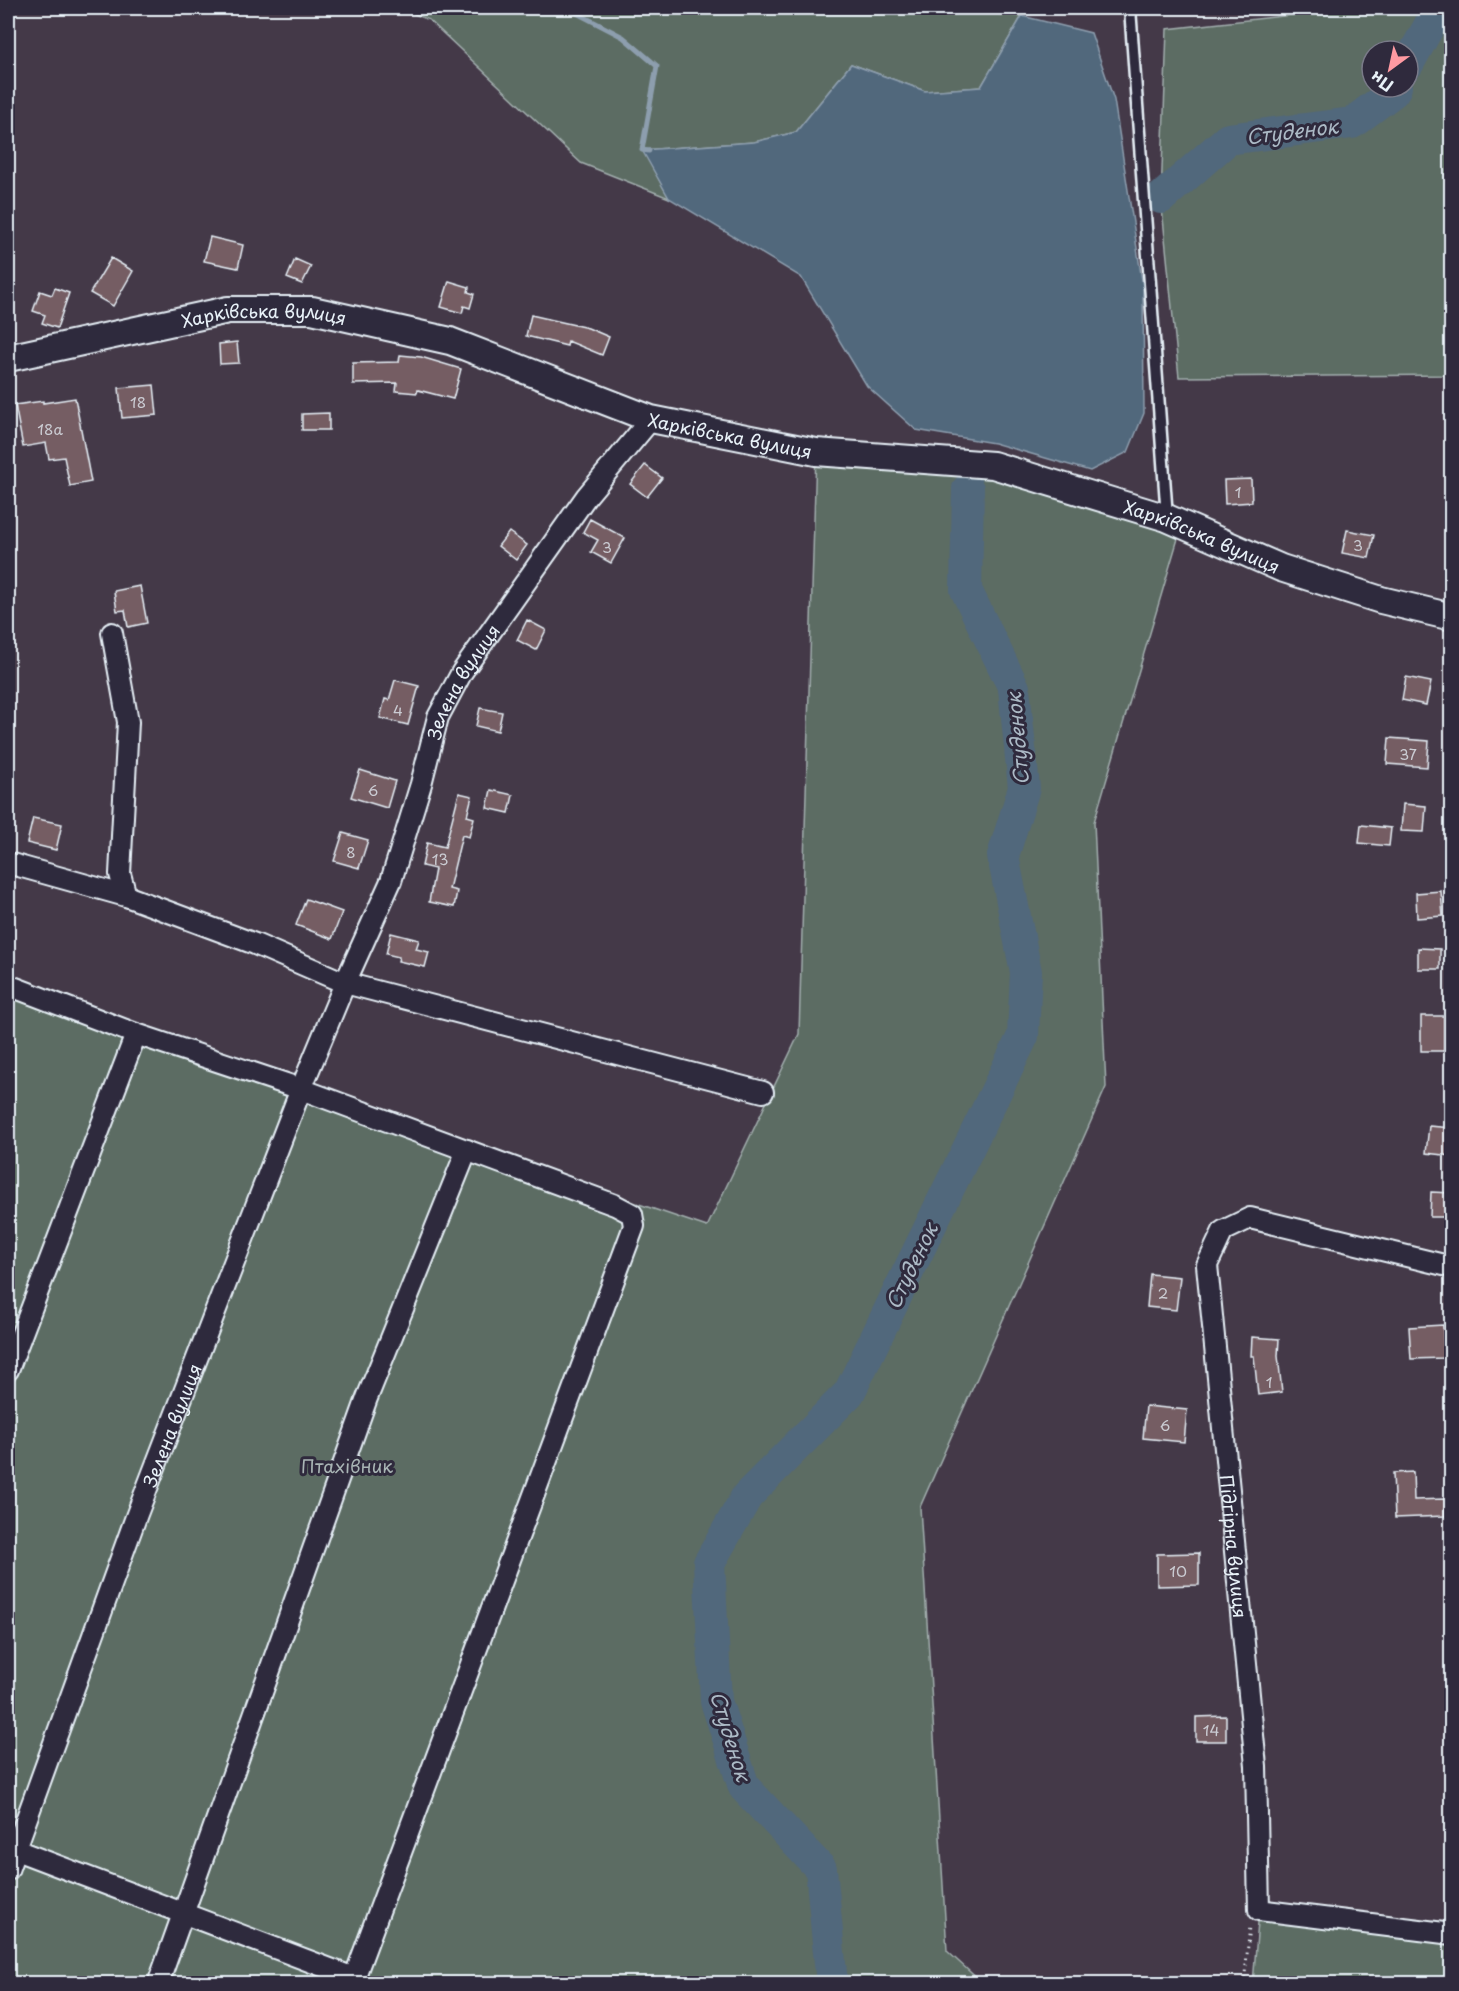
<svg xmlns="http://www.w3.org/2000/svg" width="1459" height="1991" viewBox="0 0 1459 1991" font-family="'Playpen Sans',sans-serif">
  <rect width="100%" height="100%" fill="#443948"/>
  <filter id="ink" filterUnits="userSpaceOnUse"><feTurbulence type="fractalNoise" baseFrequency=".0167" numOctaves="2"/><feDisplacementMap in="SourceGraphic" scale="12" xChannelSelector="R" yChannelSelector="G"/><feConvolveMatrix kernelMatrix="1 2 1 2 8 2 1 2 1" color-interpolation-filters="sRGB"/></filter>
  <g filter="url(#ink)">
    <!-- green -->
    <path fill="#5c6c63" stroke="#a2aeae" stroke-width="1.5" fill-rule="evenodd" d="M400,8H912L1022,16L981,87L925,91L851,64L796,132L754,142L643,150L669,198L581,163L429,20Z
      M1354,8H1451V375L1179,377L1161,198L1167,29ZM1372,51H1408V87H1372Z
      M816,452L993,465L1182,525L1094,822L1106,1087L920,1507L947,1951L982,1983H8V983L157,1041L707,1227L799,1034Z
      M1259,1910L1451,1934V1983L1253,1984Z"/>
    <!-- water -->
    <path fill="#51677c" stroke="#8d9eae" stroke-width="1.5" d="M1022,16L1091,33L1114,100L1143,287L1144,413L1128,452L1090,471L994,443L916,430L867,386L801,277L669,198L642,150L754,142L796,132L851,64L925,91L981,87Z"/>
    <g fill="none" stroke-linecap="round" stroke-linejoin="round">
      <!-- stream -->
      <path stroke="#8d9eae" stroke-width="5" d="M567,8L623,37L657,66L642,150L649,151"/>
      <!-- river -->
      <path stroke="#51677c" stroke-width="32" d="M1408,64L1433,19L1452,14
        M1161,198L1228,139L1352,123L1393,92L1396,87
        M832,1984L821,1869L744,1787L716,1701L709,1563L747,1496L849,1393L1023,1036L1026,972L1003,856L1024,788L1014,688L966,590L968,489"/>
    </g>
    <!-- building -->
    <path fill="#745d63" stroke="#e8f1f8" stroke-width="1.5" d="M210,237L243,245L238,268L204,261Z
      M111,258L133,271L113,306L90,293Z
      M295,259L311,266L302,284L287,278Z
      M449,281L469,287L468,292L474,294L470,308L464,306L462,313L441,307Z
      M55,288L69,293L57,328L42,323L45,315L33,311L40,291L52,295Z
      M531,315L588,328L609,337L602,355L568,341L567,346L526,336Z
      M237,342L239,363L220,364L219,344Z
      M400,355L421,357L461,369L453,399L418,390L417,393L396,391L397,383L353,384V363L399,362Z
      M154,385L157,415L122,418L119,388Z
      M75,398L91,482L70,486L64,457L49,459L46,443L23,447L15,405L43,401V403Z
      M329,413V430H302V414Z
      M645,465L662,478L647,497L630,484Z
      M1251,479L1252,502L1225,504L1224,480Z
      M590,519L625,538L611,563L591,552L598,540L583,532Z
      M1347,530L1374,535L1369,558L1342,553Z
      M509,532L527,545L516,560L498,546Z
      M140,586L147,623L128,627L125,610L117,611L114,591Z
      M527,620L546,630L536,650L517,640Z
      M1406,677L1431,682L1426,705L1402,700Z
      M395,680L419,686L408,725L380,718L385,699L389,700Z
      M480,708L502,712L498,731L476,726Z
      M1389,738L1429,741L1427,767L1387,764Z
      M360,770L395,781L387,808L351,797Z
      M491,790L513,795L509,813L487,808Z
      M459,793L472,796L467,816L474,818L469,837L462,835L449,889L457,891L454,907L429,902L435,869L422,866L427,843L445,847Z
      M1403,804L1426,806L1424,832L1401,831Z
      M33,818L62,824L56,850L27,843Z
      M1361,825L1391,828L1389,846L1359,843Z
      M343,833L368,840L359,868L334,861Z
      M1441,891L1443,916L1417,918L1416,893Z
      M306,899L342,912L332,939L296,925Z
      M391,933L419,940L416,949L429,952L425,967L398,961L399,957L386,954Z
      M1418,948L1440,949V969H1418Z
      M1421,1016H1444V1051H1421Z
      M1429,1126L1452,1128V1156L1426,1153Z
      M1431,1192L1452,1193V1217H1430Z
      M1150,1274L1180,1277L1176,1310L1147,1307Z
      M1443,1325L1444,1358L1411,1359L1409,1327Z
      M1252,1337L1279,1339L1278,1356L1282,1392L1258,1395L1254,1356H1251Z
      M1146,1406L1187,1410L1184,1442L1143,1438Z
      M1413,1472L1414,1500L1445,1499V1516L1395,1518L1393,1473Z
      M1199,1553V1585L1157,1586V1554Z
      M1226,1716V1741H1196V1717Z"/>
    <g fill="none" stroke-linecap="round" stroke-linejoin="round">
      <defs>
        <path id="service" d="M1130,8L1167,517"/>
        <g id="minor">
          <path d="M112,633L128,722L120,874L126,896L255,944L345,983L763,1092"/>
          <path d="M8,863L126,896"/>
          <path d="M8,985L136,1034L301,1089L615,1205L632,1214L634,1226L352,1984"/>
          <path id="s1" d="M1452,1267L1250,1218L1223,1231L1207,1265L1256,1766L1259,1910L1452,1934"/>
          <path d="M8,1370L136,1034"/>
          <path d="M8,1847L354,1978"/>
          <path id="s2" d="M8,1870L137,1514L301,1089L345,983L391,881L421,784L438,717L462,672L586,497L651,419"/>
          <path d="M158,1984L367,1398L467,1150"/>
        </g>
        <g id="tertiary">
          <path id="s3" d="M8,358L228,310H312L450,341L651,419L816,452L993,465L1167,518L1281,568L1381,600L1452,617"/>
        </g>
      </defs>
      <!-- service casing -->
      <use href="#service" stroke="#e8f1f8" stroke-width="15"/>
      <!-- minor casing -->
      <use href="#minor" stroke="#e8f1f8" stroke-width="24"/>
      <!-- tertiary casing -->
      <use href="#tertiary" stroke="#e8f1f8" stroke-width="30"/>
      <!-- path -->
      <path stroke="#e8f1f8" stroke-width="3" stroke-dasharray="1.5 4.5" stroke-linecap="butt" d="M1244,1984L1250,1926"/>
      <!-- service -->
      <use href="#service" stroke="#2f2a3d" stroke-width="10"/>
      <!-- minor -->
      <use href="#minor" stroke="#2f2a3d" stroke-width="20"/>
      <!-- tertiary -->
      <use href="#tertiary" stroke="#2f2a3d" stroke-width="26"/>
    </g>
  </g>
  <g text-anchor="middle" dominant-baseline="central" stroke-width="6" stroke-linejoin="round" paint-order="stroke">
    <!-- number labels -->
    <g font-size="15" fill="#cbccd3">
      <text x="138" y="401">18</text>
      <text x="50" y="428">18а</text>
      <text x="1238" y="491">1</text>
      <text x="1358" y="544">3</text>
      <text x="607" y="546">3</text>
      <text x="398" y="709">4</text>
      <text x="1408" y="753">37</text>
      <text x="373" y="789">6</text>
      <text x="351" y="851">8</text>
      <text x="440" y="858">13</text>
      <text x="1163" y="1292">2</text>
      <text x="1269" y="1381">1</text>
      <text x="1165" y="1424">6</text>
      <text x="1178" y="1570">10</text>
      <text x="1211" y="1729">14</text>
    </g>
    <!-- street labels -->
    <g font-size="18" fill="#e8f1f8" stroke="#2f2a3d">
      <text stroke="none"><textPath href="#s3" startOffset="261">Харківська вулиця</textPath></text>
      <text stroke="none"><textPath href="#s3" startOffset="747">Харківська вулиця</textPath></text>
      <text stroke="none"><textPath href="#s3" startOffset="1233">Харківська вулиця</textPath></text>
      <text stroke="none"><textPath href="#s2" startOffset="1274">Зелена вулиця</textPath></text>
      <text stroke="none"><textPath href="#s2" startOffset="474">Зелена вулиця</textPath></text>
      <text stroke="none"><textPath href="#s1" startOffset="558">Підгірна вулиця</textPath></text>
    </g>
    <!-- park labels -->
    <g font-size="18" fill="#a9b5b5" stroke="#2f2a3d">
      <text x="347" y="1465">Птахівник</text>
    </g>
    <!-- water labels -->
    <g font-size="20" font-style="italic" fill="#acbac6" stroke="#2f2a3d">
      <text transform="translate(1292 131) rotate(-7)">Студенок</text>
      <text transform="translate(1017 739) rotate(-95)">Студенок</text>
      <text transform="translate(911 1266) rotate(-64)">Студенок</text>
      <text transform="translate(731 1736) rotate(73)">Студенок</text>
    </g>
  </g>
  <!-- margin -->
  <rect width="1459" height="1991" fill="none" stroke="#2f2a3d" stroke-width="30"/>
  <rect x="15" y="15" width="1429" height="1961" fill="none" stroke="#e8f1f8" stroke-width="2" filter="url(#ink)"/>
  <!-- north arrow -->
  <g transform="translate(1390 69) rotate(213)"><circle r="28" fill="#2f2a3d" stroke="#797a88" stroke-width="1.5"/>
  <path d="M0-4.5L10 22L0 15L-10 22Z" fill="#ff9aa2"/>
  <text y="-9" font-size="16" font-weight="bold" text-anchor="middle" fill="#e8f1f8">Пн</text>
  </g>
</svg>
